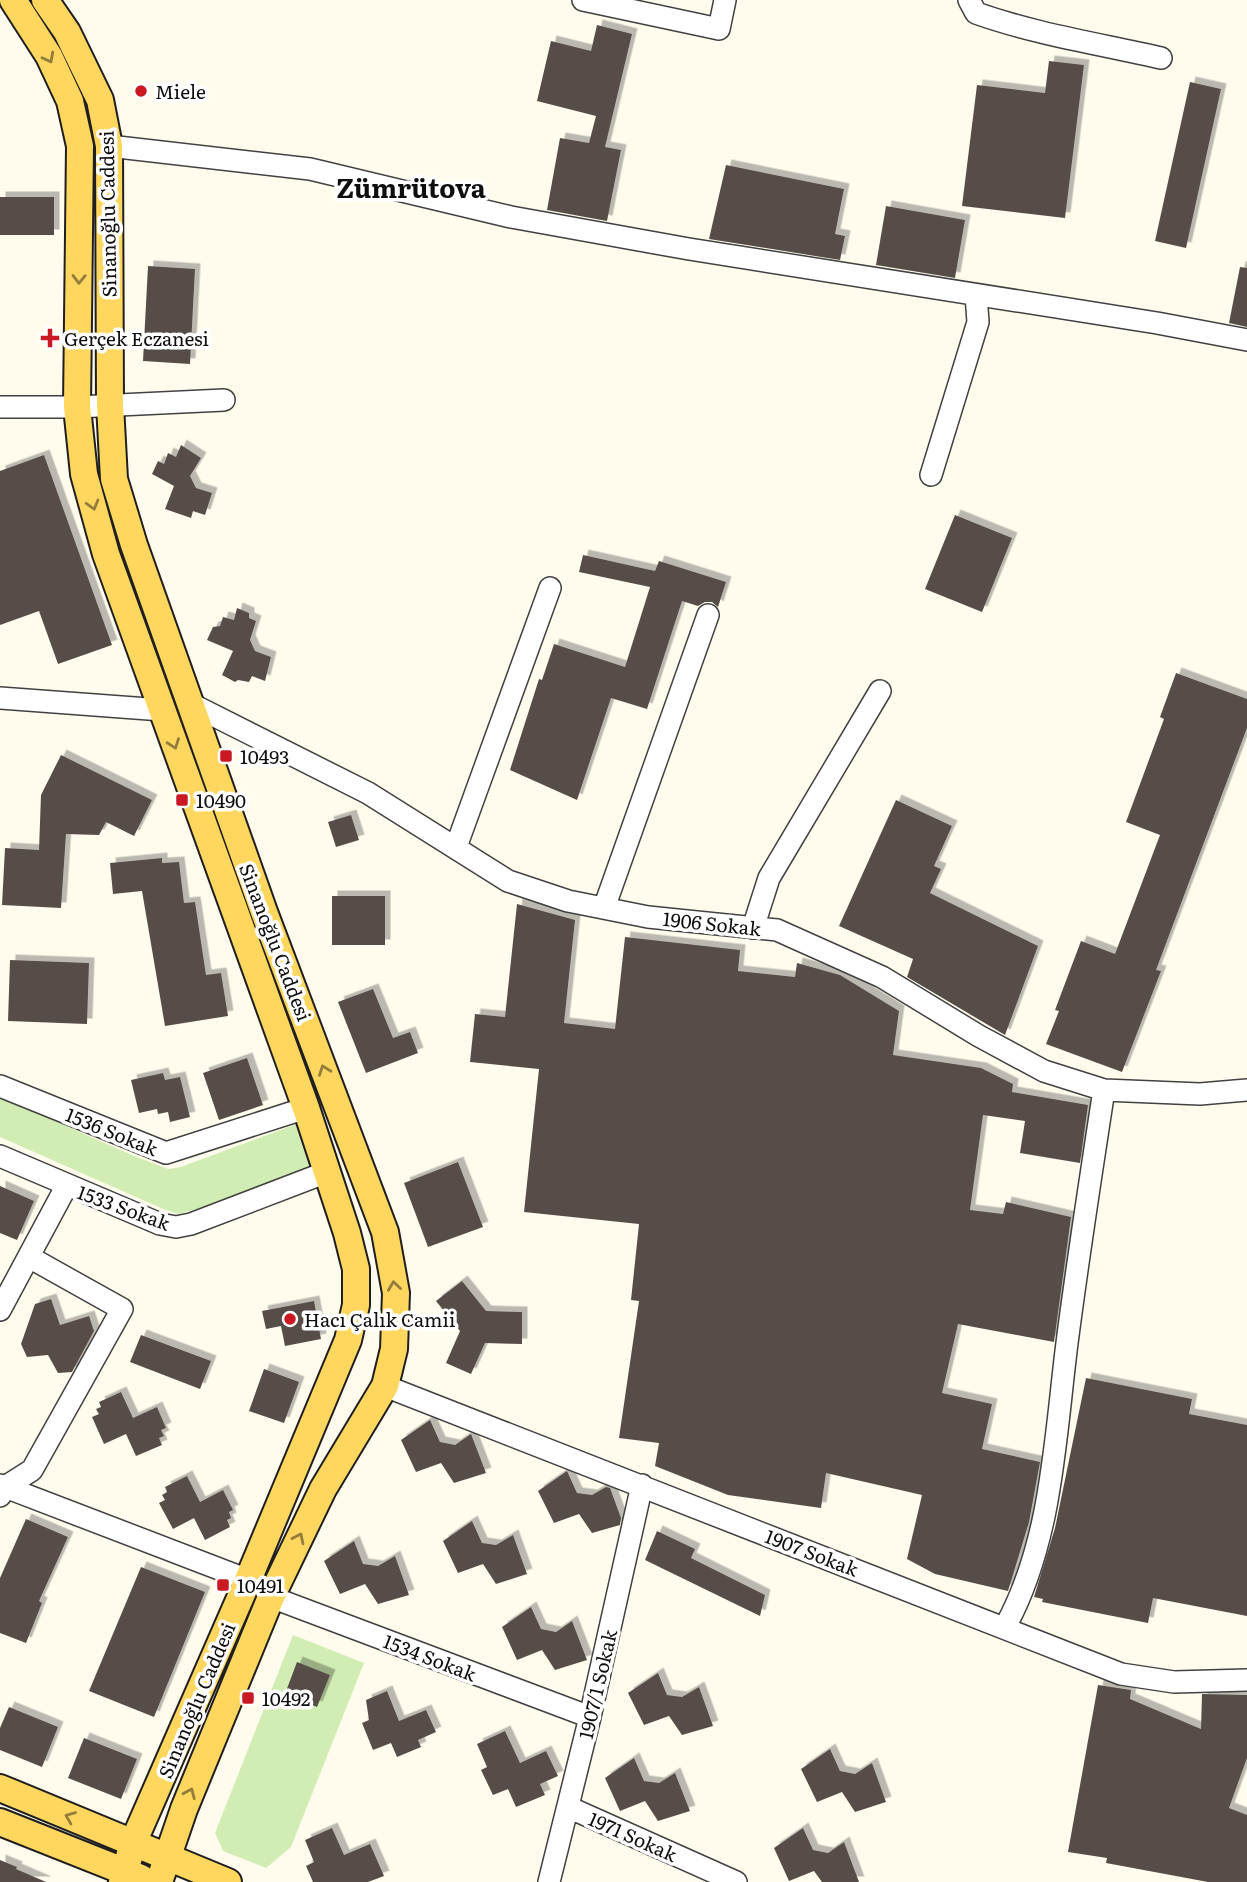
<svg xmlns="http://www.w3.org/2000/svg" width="1247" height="1882" viewBox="0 0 1247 1882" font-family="Literata,serif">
  <defs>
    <filter id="shadow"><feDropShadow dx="5.5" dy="-5.5" stdDeviation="0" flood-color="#0004"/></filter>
  </defs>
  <rect width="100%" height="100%" fill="#fffcee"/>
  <!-- green -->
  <path fill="#d2edb4" d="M0,1097L132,1155L168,1169L181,1167L299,1123L315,1167L246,1194L179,1214L163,1209L0,1137Z
    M293,1635L364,1663L291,1847L266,1868L223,1851L215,1833Z"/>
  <!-- building -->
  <path fill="#574e49" filter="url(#shadow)" d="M597,25L632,34L605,147L621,150L607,221L547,210L560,138L589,143L596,116L537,101L551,41L591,51Z
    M1049,61L1084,65L1065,218L962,206L977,85L1045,93Z
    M1190,82L1221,89L1186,248L1155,241Z
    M726,165L844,189L835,234L845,236L840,260L709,239Z
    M0,197H54V235H0Z
    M886,206L965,220L955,278L876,265Z
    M148,266L195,269L190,364L143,361Z
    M1240,267L1247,268V327L1229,323Z
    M181,445L201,458L190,476L196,488L212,493L205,515L193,511L191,518L165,509L174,486L152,474L158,461L164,464L168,453L176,457Z
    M44,455L112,645L58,664L39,611L0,625V471Z
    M955,515L1012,538L982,612L925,589Z
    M583,555L655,571L659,561L726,582L718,607L712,602H705L698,606L682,601L647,709L611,698L577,800L510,770L539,679L542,680L554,644L625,667L650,587L579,572Z
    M237,608L249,613V618L256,621L250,640L255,651L271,657L265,681L252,676L249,682L238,680L235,682L222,675L233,651L207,640L213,627L220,626L223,617L234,620Z
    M1176,673L1247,699V728L1156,970L1161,971L1122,1072L1046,1044L1059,1011L1055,1010L1081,941L1115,954L1160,835L1126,822L1164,719L1160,717Z
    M61,755L152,800L134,836L106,822L99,835L66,834L61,908L2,905L5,848L39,850L41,795Z
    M896,800L952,826L934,866L941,869L930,893L1038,946L1005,1035L907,977L913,959L839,926Z
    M351,815L359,840L336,847L328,822Z
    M162,858V863L179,862L184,903L195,902L206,975L221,973L228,1016L165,1026L142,891L113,894L110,863Z
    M332,896H385V945H332Z
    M517,904L575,920L564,1023L615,1029L625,937L740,950L738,971L795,977L797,963L840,975L899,1011L893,1055L981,1068L1013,1084L1012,1092L1088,1105L1080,1163L1020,1153L1025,1121L983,1115L970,1210L1003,1214L1006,1202L1071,1217L1054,1342L958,1324L942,1393L992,1404L982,1449L1040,1462L1029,1522L1008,1591L935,1574L907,1559L922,1495L826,1473L821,1508L728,1495L655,1466L659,1443L619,1438L639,1301L631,1300L639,1224L524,1212L539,1069L470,1062L475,1014L505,1017Z
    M10,960L89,963L87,1024L8,1021Z
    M373,989L393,1038L410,1032L418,1053L366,1073L338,1002Z
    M247,1058L263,1105L219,1120L203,1073Z
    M163,1073L165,1080L180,1077L190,1117L170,1122L168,1112L158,1114L157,1109L139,1113L131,1080Z
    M458,1162L483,1227L428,1247L404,1183Z
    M0,1186L34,1201L17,1240L0,1233Z
    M462,1281L486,1311L522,1312V1344L485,1343L471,1374L446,1363L460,1331L436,1301Z
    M51,1299L60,1325L89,1316L94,1331L72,1372L58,1373L48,1355L27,1357L21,1344L35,1304Z
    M314,1301L321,1339L285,1346L281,1326L266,1329L262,1311Z
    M141,1335L211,1361L200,1389L130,1362Z
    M264,1369L299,1382L284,1423L249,1411Z
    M1086,1378L1192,1399L1189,1414L1247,1425V1616L1153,1598L1148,1623L1042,1602L1043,1599L1034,1597L1055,1528Z
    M121,1392L133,1418L157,1407L166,1428L161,1430L164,1436L159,1438L162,1445L136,1456L126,1434L104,1444L92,1417L99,1414L96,1409L101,1407L99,1402Z
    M430,1420L440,1442L455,1445L471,1434L486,1473L454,1483L441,1463L416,1472L401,1440Z
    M567,1471L577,1493L592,1495L606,1487L610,1488L621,1518L620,1525L592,1533L579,1514L554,1523L538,1491Z
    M187,1476L200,1502L223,1490L233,1510L229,1512L231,1518L227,1520L230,1527L205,1540L194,1518L173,1529L159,1503L165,1500L162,1495L167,1492L165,1487Z
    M26,1519L68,1537L39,1601L42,1603L26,1643L0,1633V1578Z
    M472,1521L482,1543L496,1545L513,1535L527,1574L496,1584L483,1564L458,1573L443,1541Z
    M657,1531L695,1549L691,1558L765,1595L760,1616L645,1560Z
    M354,1541L363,1564L378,1566L395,1556L409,1595L378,1604L365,1584L340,1594L324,1561Z
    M141,1567L205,1592L154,1717L89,1691Z
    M531,1607L541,1629L556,1632L572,1621L587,1660L555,1670L542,1650L517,1660L502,1627Z
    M297,1662L330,1675L317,1707L285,1694Z
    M658,1673L667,1695L682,1697L699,1687L713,1726L682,1735L669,1716L644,1725L628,1693Z
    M1098,1685L1131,1690L1130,1699L1201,1729L1202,1694L1247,1695V1758L1229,1808L1247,1815V1882H1208L1106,1863L1107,1858L1068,1852Z
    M387,1691L399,1721L426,1710L436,1732L418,1740L421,1747L397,1757L391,1743L373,1750L362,1723L369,1720L366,1700Z
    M9,1707L58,1727L42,1767L0,1750V1728Z
    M505,1731L520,1763L546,1751L558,1776L540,1784L545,1795L516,1807L508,1789L493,1795L481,1770L487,1767L477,1744Z
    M84,1738L137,1759L121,1799L68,1778Z
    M830,1749L840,1771L855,1774L872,1763L886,1802L855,1812L842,1792L817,1802L801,1769Z
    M634,1758L644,1781L659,1783L675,1773L690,1811L658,1821L645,1801L620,1811L605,1778Z
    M332,1828L344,1855L370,1844L384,1876L368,1882H313L306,1866L314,1862L305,1840Z
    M803,1828L813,1850L828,1853L844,1842L859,1882H822L814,1871L789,1881L774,1848Z
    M0,1860L17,1867L16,1869L46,1882H0Z"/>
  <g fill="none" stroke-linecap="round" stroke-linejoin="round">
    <defs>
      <path id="minor" d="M583,0L719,29L725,0
        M969,0L976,13C1035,34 1100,44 1161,58
        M109,146L310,169L511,217L689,249L1157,323L1247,340
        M0,407H77L224,400
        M931,475L978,322L976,295
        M0,698L162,710
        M189,703L368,793L508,881L568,901L648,917L777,930L882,977L979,1036L1044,1071L1104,1090L1200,1094L1247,1090
        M456,847L550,588
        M604,908L708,615
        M753,928L769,878L880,691
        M0,1086L166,1153L306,1108
        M0,1156L160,1224L176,1227L191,1224L327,1172
        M0,1310L67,1185
        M385,1386L1121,1674L1174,1682L1247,1680
        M0,1485L248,1580
        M0,1496L5,1487L32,1470L122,1309L29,1257
        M271,1597L590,1717
        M1005,1627C1052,1542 1055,1438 1067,1343C1078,1258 1091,1174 1104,1090
        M568,1807L736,1882
        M549,1882L590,1717L642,1485"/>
      <path id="major" d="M13,0L49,56L70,101L80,146L77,407L84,474L106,554L306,1108L347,1233L356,1269V1305L348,1340L248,1580L133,1843L122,1882
        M45,0L67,32L100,100L109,146L110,405L114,479L134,545L264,912L385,1232L396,1293L394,1349L385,1386L323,1489L271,1597L184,1809L159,1882
        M0,1788L228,1882
        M0,1822L141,1878"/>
    </defs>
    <!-- minor casing -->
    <use href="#minor" stroke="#414141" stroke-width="24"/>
    <!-- major casing -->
    <use href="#major" stroke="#1f1f1f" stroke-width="30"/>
    <!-- minor -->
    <use href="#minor" stroke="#fff" stroke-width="21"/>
    <!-- major -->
    <use href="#major" stroke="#ffd75e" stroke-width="26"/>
  </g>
  <!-- one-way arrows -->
  <defs><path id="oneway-chevron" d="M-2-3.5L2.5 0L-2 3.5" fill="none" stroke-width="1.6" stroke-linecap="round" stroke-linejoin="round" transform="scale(1.75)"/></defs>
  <g stroke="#937d3a">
    <use href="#oneway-chevron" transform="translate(49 58) rotate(62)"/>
    <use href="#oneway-chevron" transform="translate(79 279) rotate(91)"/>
    <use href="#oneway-chevron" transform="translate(93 505) rotate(74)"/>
    <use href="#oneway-chevron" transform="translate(174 744) rotate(70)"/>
    <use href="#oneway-chevron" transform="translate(324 1070) rotate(-110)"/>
    <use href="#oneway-chevron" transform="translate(394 1286) rotate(-98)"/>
    <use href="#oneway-chevron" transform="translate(299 1538) rotate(-64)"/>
    <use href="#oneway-chevron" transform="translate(190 1793) rotate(-67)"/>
    <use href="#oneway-chevron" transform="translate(70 1817) rotate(-158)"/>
  </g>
  <!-- markers -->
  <g fill="#ca1922" stroke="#fff" stroke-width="2.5">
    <circle cx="141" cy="91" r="7"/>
    <path d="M46.5 327.5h7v7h7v7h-7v7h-7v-7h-7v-7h7z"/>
    <rect x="219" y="749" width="14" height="14" rx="3.5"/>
    <rect x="175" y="793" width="14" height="14" rx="3.5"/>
    <circle cx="290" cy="1319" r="7"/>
    <rect x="216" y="1578" width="14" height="14" rx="3.5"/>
    <rect x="241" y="1691" width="14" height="14" rx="3.5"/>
  </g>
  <g text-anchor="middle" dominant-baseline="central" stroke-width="7" stroke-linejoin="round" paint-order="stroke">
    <!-- poi labels -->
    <g font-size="19" fill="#0e0e0e" stroke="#fff" text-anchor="start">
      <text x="155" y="91">Miele</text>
      <text x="64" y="338">Gerçek Eczanesi</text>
      <text x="240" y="756">10493</text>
      <text x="196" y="800">10490</text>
      <text x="304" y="1319">Hacı Çalık Camii</text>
      <text x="237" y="1585">10491</text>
      <text x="262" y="1698">10492</text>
    </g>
    <!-- street labels -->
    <g font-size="19" fill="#0e0e0e" stroke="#fff">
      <text transform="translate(107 214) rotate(-91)">Si̇nanoğlu Caddesi</text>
      <text transform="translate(712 923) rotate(6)">1906 Sokak</text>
      <text transform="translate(276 942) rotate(69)">Si̇nanoğlu Caddesi</text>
      <text transform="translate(112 1131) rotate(22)">1536 Sokak</text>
      <text transform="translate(124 1207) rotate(20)">1533 Sokak</text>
      <text transform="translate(812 1552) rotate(21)">1907 Sokak</text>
      <text transform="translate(430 1657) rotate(21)">1534 Sokak</text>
      <text transform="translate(597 1684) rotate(-77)">1907/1 Sokak</text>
      <text transform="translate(196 1700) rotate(-67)">Si̇nanoğlu Caddesi</text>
      <text transform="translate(633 1836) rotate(24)">1971 Sokak</text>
    </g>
    <!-- district labels -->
    <g font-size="26" font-weight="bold" fill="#0e0e0e" stroke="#fff">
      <text x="411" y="186">Zümrütova</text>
    </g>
  </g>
</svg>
